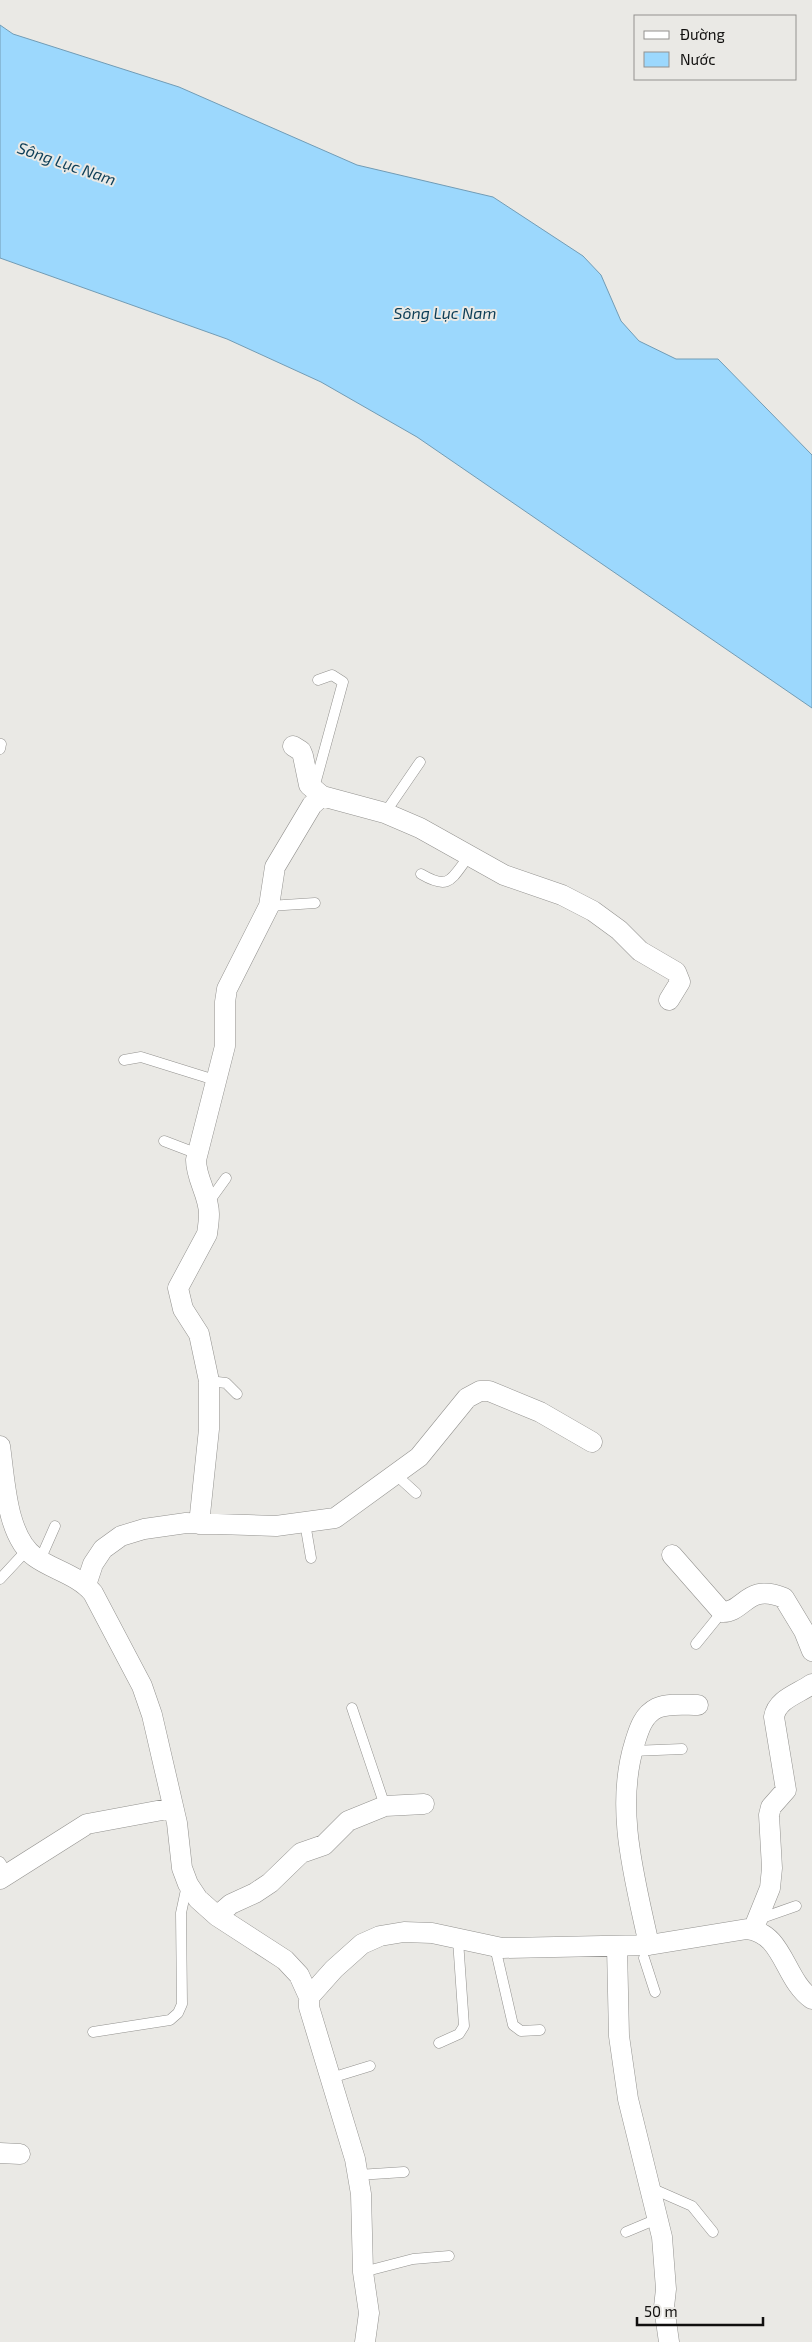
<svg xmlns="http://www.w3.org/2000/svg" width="812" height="2342" viewBox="0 0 812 2342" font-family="'Exo 2',sans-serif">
  <rect width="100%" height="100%" fill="#eae9e5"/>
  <!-- water -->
  <path fill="#9cd8fd" stroke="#729cb5" d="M0,25L13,34L179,87L357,165L493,197L583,256L601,275L621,321L639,341L676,359H718L812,455V708L417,437L321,382L227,339L0,258Z"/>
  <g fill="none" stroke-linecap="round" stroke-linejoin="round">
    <defs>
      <path id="service" d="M0,749L1,744
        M314,788L343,682L332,675L318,680
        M385,813L420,762
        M421,874C450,891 451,879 469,856
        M269,906L315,903
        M124,1060L141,1057L218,1081
        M164,1141L198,1154
        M208,1203L226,1178
        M209,1381L226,1383L237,1394
        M395,1474L416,1493
        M305,1523L311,1558
        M40,1560L55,1526
        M0,1579L27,1550
        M696,1644L722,1612
        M352,1708L385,1806
        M632,1751L682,1749
        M0,1862L8,1874
        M759,1919L796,1906
        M495,1947L513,2025L521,2031L540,2030
        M644,1958L655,1992
        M93,2032L170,2020L178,2013L182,2004L181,1913L187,1885
        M439,2043L459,2034L464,2026L458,1940
        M331,2078L370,2066
        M358,2175L404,2172
        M651,2188L692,2206L713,2232
        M626,2232L657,2219
        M363,2272L413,2259L449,2256"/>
      <path id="minor" d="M293,746L301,751L303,756L309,785L322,796L385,813L420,828L504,875L562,895L593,911L619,930L640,951L676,972L680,982L669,1000
        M0,1446C5,1479 6,1536 35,1557C53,1570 78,1575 93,1593L142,1686L152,1715L177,1823L182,1868L188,1884L198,1899L217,1916L285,1960L299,1975L309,1997
        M199,1524L209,1429V1381L199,1334L183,1309L178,1288L207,1234C208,1227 209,1221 209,1214C209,1195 196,1179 196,1160L225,1046V1002L227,989L269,906L275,867L312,805L322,796
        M672,1555L722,1612C744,1613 747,1582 784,1598L804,1631L812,1651
        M86,1585L93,1564L103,1549L121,1536L144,1529L186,1523L276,1526L335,1518L419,1457L467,1398L480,1391H489L540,1412L592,1442
        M0,1879L87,1824L173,1808
        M217,1916L231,1904L255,1893L270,1883L301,1853L324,1845L348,1821L385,1806L424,1804
        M753,1930L770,1888L772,1868L769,1815L771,1807L786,1790L774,1717C777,1699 798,1694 812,1684
        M649,1945C635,1879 614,1808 635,1742C639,1729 643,1715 657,1708C669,1703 685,1705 698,1705
        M617,1947L619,2036L628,2099L662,2237L666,2289L664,2307L669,2342
        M0,2153L20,2154
        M365,2342L369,2313L363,2272L361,2194L355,2159L309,2007V1997L334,1969L362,1944L380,1936L404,1932L432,1933L502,1948L649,1945L747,1929C784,1933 784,1980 812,1999"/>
    </defs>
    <!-- service casing -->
    <use href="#service" stroke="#93928f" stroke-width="11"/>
    <!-- minor casing -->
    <use href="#minor" stroke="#93928f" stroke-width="21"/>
    <!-- service -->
    <use href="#service" stroke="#fff" stroke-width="10"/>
    <!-- minor -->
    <use href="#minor" stroke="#fff" stroke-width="20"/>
  </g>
  <g text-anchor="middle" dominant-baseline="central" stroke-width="4" stroke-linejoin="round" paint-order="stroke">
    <!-- water labels -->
    <g font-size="16" font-style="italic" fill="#0d3e57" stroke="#eae9e5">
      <text transform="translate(67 163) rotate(19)">Sông Lục Nam</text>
      <text x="445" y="312">Sông Lục Nam</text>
    </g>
  </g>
  <!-- legend -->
  <rect x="634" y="15" width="162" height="65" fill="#eae9e5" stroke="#93928f"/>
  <rect x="644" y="31" width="25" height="8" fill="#ffffff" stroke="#93928f"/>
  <text x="680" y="40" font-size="15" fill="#100f0e">Đường</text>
  <rect x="644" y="52" width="25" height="15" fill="#9cd8fd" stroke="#93928f"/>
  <text x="680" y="65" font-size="15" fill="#100f0e">Nước</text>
  <!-- scale -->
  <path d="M637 2317v8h126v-8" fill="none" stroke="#100f0e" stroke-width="2.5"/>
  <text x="644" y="2317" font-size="15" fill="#100f0e" stroke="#eae9e5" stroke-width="4" paint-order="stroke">50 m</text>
</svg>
